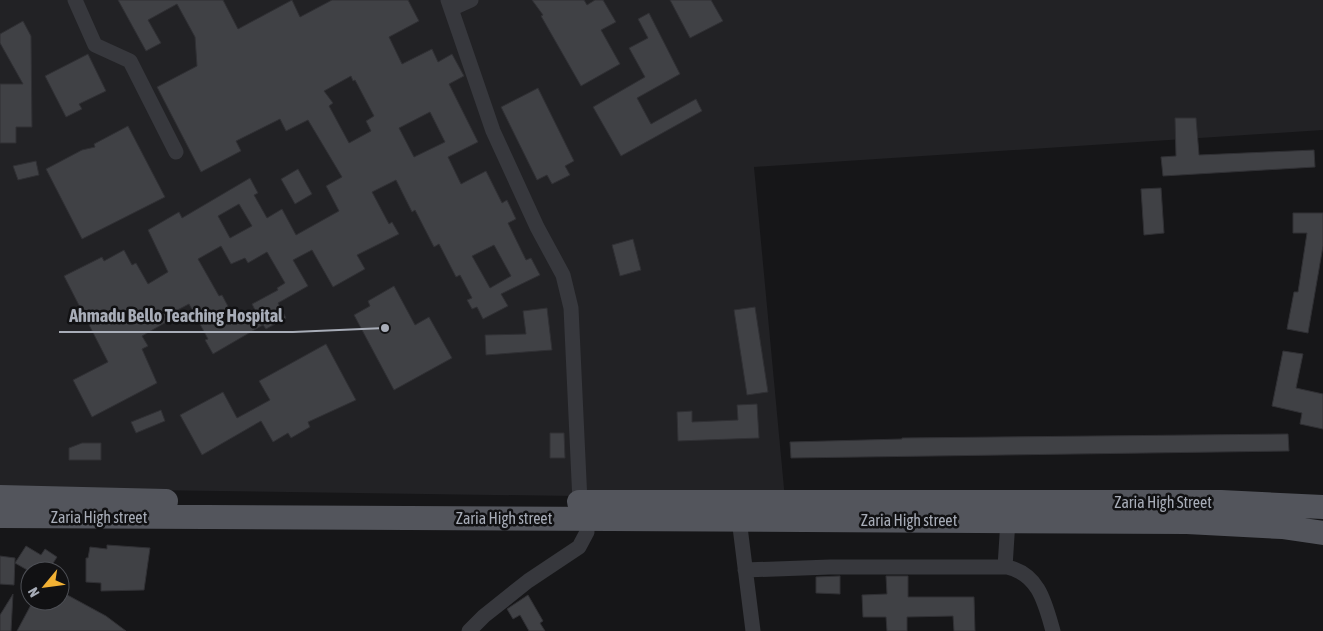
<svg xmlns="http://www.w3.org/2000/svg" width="1323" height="631" viewBox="0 0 1323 631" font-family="'Asap Condensed',sans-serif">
  <rect width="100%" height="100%" fill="#161618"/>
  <!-- built -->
  <path fill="#222225" d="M0,0H1323V130L754,167L785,499L0,488Z"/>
  <!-- building -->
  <path fill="#404145" stroke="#303034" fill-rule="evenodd" d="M118,0H223L238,29L292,0L300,17L332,0H408L419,21L389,37L402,64L432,49L438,62L452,54L464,76L449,84L478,142L448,157L461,184L486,171L502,203L507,200L516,219L508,223L526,260L531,258L540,275L501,294L508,306L483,319L477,307L472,309L467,300L472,298L460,275L456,277L439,244L434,247L415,210L412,212L396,180L372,192L389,224L392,222L399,234L357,255L365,269L333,287L312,250L293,260L308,286L278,303L286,318L266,329L263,325L213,354L205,340L208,339L189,304L166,316L168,321L142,336L148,346L142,349L157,383L92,417L73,380L108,362L64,276L102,257L104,261L124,250L132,265L136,263L148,284L168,272L148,230L179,212L182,218L250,178L258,193L254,195L267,218L282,209L296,235L339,211L326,186L342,177L308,120L286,131L280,119L236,141L241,151L201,172L157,87L197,66L195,37L177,4L148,20L161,43L146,51ZM351,76L353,81L355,80L374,116L366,121L371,131L349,143L329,106L333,103L324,91ZM430,112L445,142L414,157L399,128ZM239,204L252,226L230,238L218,216ZM494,245L511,276L490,288L472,256ZM221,246L231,264L245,258L248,263L267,252L285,283L277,288L278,290L252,304L256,312L237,323L222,295L219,296L198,259Z
    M532,0H584L587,5L595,0H603L616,22L601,30L620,64L581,86L541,16L543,15Z
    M670,0H711L723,21L690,38Z
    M649,13L680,74L637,98L651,124L696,99L702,111L621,156L593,107L645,77L629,48L648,38L638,19Z
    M23,21L31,36L32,127H16V143H0V84H23L0,43V34Z
    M88,54L106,91L79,104L82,109L66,117L45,76Z
    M538,88L574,161L565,166L570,175L552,184L547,175L537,180L501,107Z
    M1175,118H1196L1199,155L1314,150L1315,167L1163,176L1161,157L1176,156Z
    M128,126L165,197L82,239L46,169L82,150L95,147L94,144Z
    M36,161L39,175L18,180L13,166Z
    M298,169L312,194L295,204L281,179Z
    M1161,188L1164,233L1144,235L1141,189Z
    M1293,213H1323V246L1308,333L1287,329L1294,292H1298L1307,233H1293Z
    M633,239L641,270L620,276L612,245Z
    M394,286L415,325L429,317L452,358L394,390L354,315L370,306L368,301Z
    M755,307L768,392L747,395L734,310Z
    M547,308L552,350L486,355L485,335L526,334L523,311Z
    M326,344L356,400L308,422L310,427L291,438L288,433L273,442L261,421L202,455L180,415L223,392L237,418L270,400L259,381Z
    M1283,351L1303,354L1296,388L1323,394V429L1300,424L1302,413L1272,406Z
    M757,404L759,438L678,441L677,412L692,411V422L738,420L737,405Z
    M161,410L165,421L136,433L131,422Z
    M550,433H564L565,458H550Z
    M1288,434L1289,451L791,458L790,442L902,439V438Z
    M82,443H101V460H69V448Z
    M107,545L150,548L144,590L101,591V583L86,582V558H88L90,547L107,549Z
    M26,546L41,555L45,549L57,557L48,571H29L15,563Z
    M0,556L15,558L14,585L0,584Z
    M840,576V594L816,593V577Z
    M886,576H908V597H974L975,631H954L953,616L907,617V631H887L886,617H863L862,595L887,594Z
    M60,591L106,616L126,631H17L33,601H60Z
    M13,594L11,631H0V615Z
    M528,595L543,621L540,623L545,631H529L520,615L513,619L507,609Z"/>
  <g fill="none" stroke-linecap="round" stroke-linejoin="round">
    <!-- minor -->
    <path stroke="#37383d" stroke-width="15" d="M75,0L95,45L130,61L176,152
      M448,0L493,131L537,227L563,275L571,308L580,502
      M451,9L471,0
      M739,519L753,631
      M1005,567L1008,520
      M745,570L830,567H1007C1039,574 1045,603 1053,631
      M469,631L484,616L528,581L579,547L587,532L585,519"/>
    <!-- primary -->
    <path stroke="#53555c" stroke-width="24" d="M0,497L166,501
      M579,502H1221L1323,507
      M0,516L1187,522L1282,527L1323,533"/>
  </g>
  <g text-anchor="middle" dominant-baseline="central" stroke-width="5" stroke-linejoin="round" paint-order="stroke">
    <!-- street labels -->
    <g font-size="16" fill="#a8adb8" stroke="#111113">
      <text x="1163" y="502">Zaria High Street</text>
      <text x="99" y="517">Zaria High street</text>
      <text x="504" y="518">Zaria High street</text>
      <text x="909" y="520">Zaria High street</text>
    </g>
  </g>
  <!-- callouts -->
  <path fill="none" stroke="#a8adb8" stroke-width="2" d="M385 328L293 332H59"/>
  <circle fill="#a8adb8" stroke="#111113" stroke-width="2" cx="385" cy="328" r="5"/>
  <g font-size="18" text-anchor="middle" font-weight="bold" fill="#a8adb8" stroke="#111113" stroke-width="5" stroke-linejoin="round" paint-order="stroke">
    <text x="176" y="322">Ahmadu Bello Teaching Hospital</text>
  </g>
  <!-- north arrow -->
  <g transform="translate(45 586) rotate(241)"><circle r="24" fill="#111113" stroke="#4d4f55"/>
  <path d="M0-4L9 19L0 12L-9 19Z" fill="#f2b134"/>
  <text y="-8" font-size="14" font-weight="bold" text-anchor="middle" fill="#a8adb8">N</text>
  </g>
</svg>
